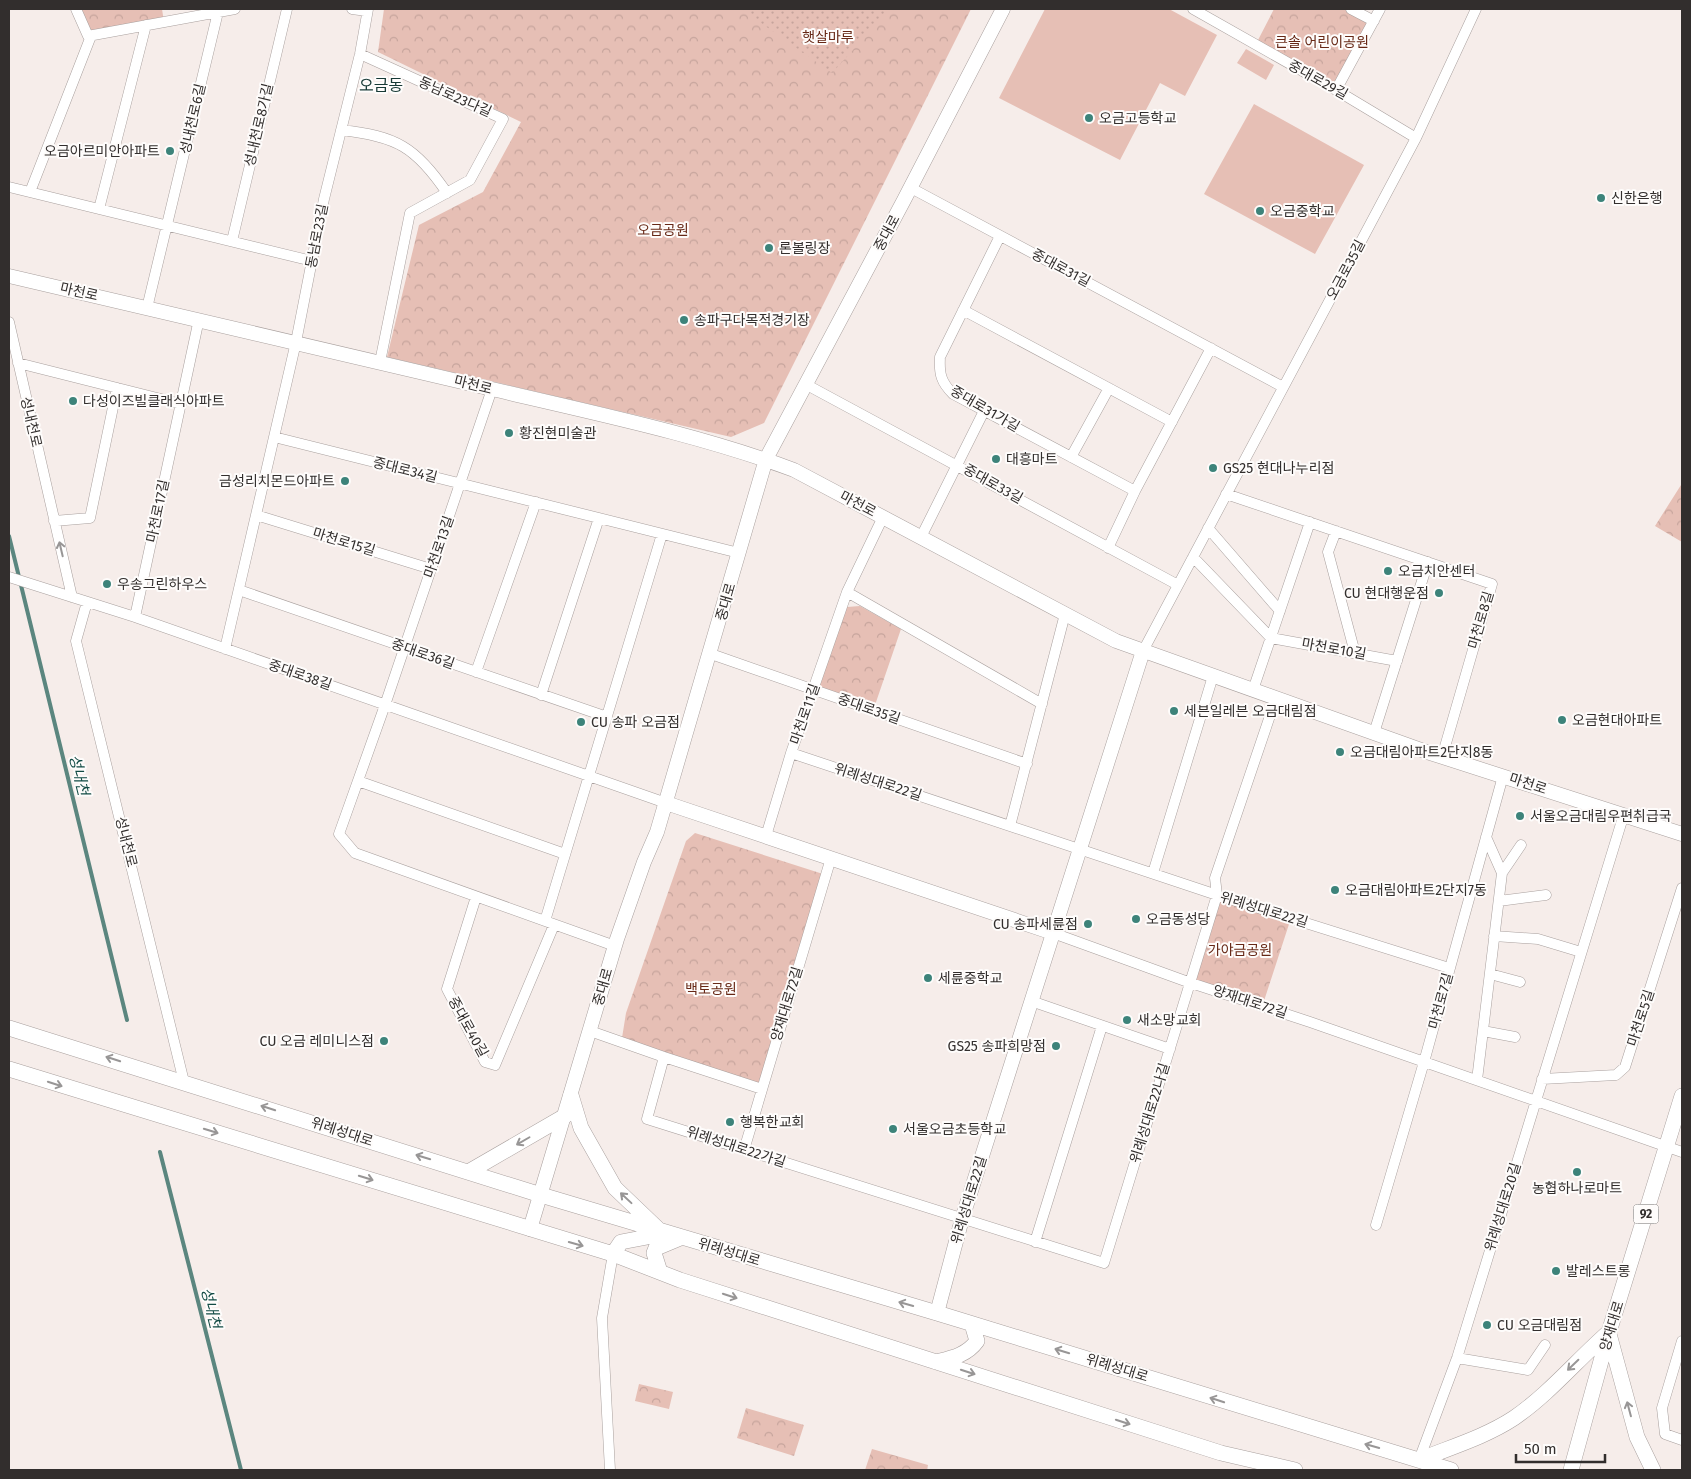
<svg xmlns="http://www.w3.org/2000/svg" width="1691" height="1479" viewBox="0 0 1691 1479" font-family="'Fira Sans','Noto Sans KR',sans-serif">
  <defs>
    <pattern id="park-crowns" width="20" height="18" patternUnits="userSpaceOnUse" patternTransform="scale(1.25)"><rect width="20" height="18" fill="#e6bfb5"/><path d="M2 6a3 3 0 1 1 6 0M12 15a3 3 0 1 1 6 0" fill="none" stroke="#c6a49c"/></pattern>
    <pattern id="garden-dots" width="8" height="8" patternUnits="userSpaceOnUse" patternTransform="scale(1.25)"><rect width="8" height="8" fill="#e6bfb5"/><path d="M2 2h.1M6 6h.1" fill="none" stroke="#c6a49c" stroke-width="1.8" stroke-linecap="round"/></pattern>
  </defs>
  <rect width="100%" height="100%" fill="#f6edea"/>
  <!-- grass -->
  <path fill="#e6bfb5" d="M1045,9H1169L1217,35L1185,96L1160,83L1120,160L999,98Z
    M1246,49L1274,65L1266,80L1237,63Z
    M1254,104L1364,165L1315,254L1204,194Z"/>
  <!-- park -->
  <path fill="url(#park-crowns)" d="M76,9H162L164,22L91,36Z
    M384,9H971L764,423L731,437L387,357L419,225L483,192L521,122L378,52Z
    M1274,9H1345L1369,21L1334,85L1257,42Z
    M1681,485L1682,486V542L1655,526Z
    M860,606L901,629L874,708L818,689L847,607Z
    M695,833L823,874L759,1084L622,1038L626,1013L686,841Z
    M1217,895L1291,918L1263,1004L1188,982Z
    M639,1384L673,1392L669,1409L635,1401Z
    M746,1408L804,1425L794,1456L737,1438Z
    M872,1449L928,1465L927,1470H865Z"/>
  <!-- garden -->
  <path fill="url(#garden-dots)" d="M741,9H890L832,73Z"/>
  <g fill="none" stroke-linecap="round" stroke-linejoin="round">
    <!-- stream -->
    <path stroke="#5b867f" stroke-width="4" d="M9,536L127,1020
      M160,1152L241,1470"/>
    <defs>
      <path id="street" d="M76,9L88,36L235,9
        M352,9L367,11
        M1193,9L1336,90L1416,138
        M1351,9L1374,21
        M360,54L503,119L470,180L410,213L380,362
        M1336,90L1380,9
        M341,130C396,136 416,147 447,193
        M9,187L312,261
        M911,188L1283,387
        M30,192L91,36
        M99,209L146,25
        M1000,236L940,357C939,374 941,382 953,394L1135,491
        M232,241L287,9
        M147,308L218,12
        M963,310L1172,422
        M9,322L72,597
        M18,363L181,404
        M807,385L1178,585
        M492,389L385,705L339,834L355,853L615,946
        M274,437L739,553
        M1071,457L1109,388
        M1226,494L1492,584L1442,757
        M256,515L431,569
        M54,521L90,518L117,388
        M1208,528L1280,611
        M1336,531L1328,552L1355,653
        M921,537L984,411
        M1108,548L1135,491L1211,348
        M1193,557L1271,638L1397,661
        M9,577L135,617L666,803
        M239,590L607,717
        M847,592L1042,704
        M87,602L76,641L184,1082
        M135,617L199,319
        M225,649L296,342L324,199L360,54L368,9
        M1143,651L1416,138L1476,9
        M711,654L1027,764
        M476,672L536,502
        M1253,690L1310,522
        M541,695L599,518
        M1374,733L1428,562
        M791,753L1217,895L1449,968
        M358,781L565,854
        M1010,826L1065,614
        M766,836L791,753L847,592L883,517
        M1153,873L1213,676
        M1502,873L1521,845
        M476,897L447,989L485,1062L495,1065L554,925
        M1499,901L1546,895
        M545,921L662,534
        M1053,933L1188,982L1310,1022L1682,1152
        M1494,936L1538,939L1581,952
        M1490,974L1520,982
        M1031,1001L1170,1049
        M590,1031L664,1057L647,1119L1104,1263L1217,895L1215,878L1276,698
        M1483,1031L1515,1037
        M664,1057L762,1089
        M1542,1079L1616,1075L1625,1067L1682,888
        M1477,1080L1502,873L1486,837
        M744,1150L831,858
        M1376,1225L1424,1062L1503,776
        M1035,1242L1102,1026
        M1682,1341L1662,1408L1665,1434L1682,1440
        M1457,1358L1528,1370L1545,1345
        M1419,1460L1457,1358L1624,814
        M610,1470L602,1318L613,1254"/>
      <path id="secondary" d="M9,276C170,313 331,351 492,389C593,413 697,434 794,470L1116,641L1427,752L1682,834
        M666,803L1053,933
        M530,1229L617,939L644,862L657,832L766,459L904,200L1003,9
        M937,1313L962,1219L1143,651"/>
      <path id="primary" d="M9,1028L541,1195L937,1313L1451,1470
        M9,1069L613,1254L680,1280L1221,1453L1295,1470
        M571,1095L581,1128L615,1188L658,1229
        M470,1171L565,1116
        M613,1254L621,1242L663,1234
        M660,1272L654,1253L656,1248L680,1238
        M1609,1334L1637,1437L1653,1470
        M936,1362C952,1358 967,1355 977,1341L972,1324
        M1419,1460C1451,1447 1485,1437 1514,1418C1549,1394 1577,1360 1609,1332
        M1571,1470L1609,1332L1682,1096"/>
    </defs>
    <!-- street casing -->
    <use href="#street" stroke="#a9a09e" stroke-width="11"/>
    <!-- secondary casing -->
    <use href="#secondary" stroke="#a9a09e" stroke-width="15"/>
    <!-- primary casing -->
    <use href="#primary" stroke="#a9a09e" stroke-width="16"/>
    <!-- street -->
    <use href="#street" stroke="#fff" stroke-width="10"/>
    <!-- secondary -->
    <use href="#secondary" stroke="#fff" stroke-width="14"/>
    <!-- primary -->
    <use href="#primary" stroke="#fff" stroke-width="15"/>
  </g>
  <!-- one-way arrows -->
  <defs><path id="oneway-shaft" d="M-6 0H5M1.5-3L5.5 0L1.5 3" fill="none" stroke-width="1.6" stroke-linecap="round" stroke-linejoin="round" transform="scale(1.25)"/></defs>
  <g stroke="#989696">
    <use href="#oneway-shaft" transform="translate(61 549) rotate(-103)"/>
    <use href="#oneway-shaft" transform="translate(113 1059) rotate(-162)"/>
    <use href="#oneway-shaft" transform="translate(55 1084) rotate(18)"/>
    <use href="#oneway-shaft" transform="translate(268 1108) rotate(-162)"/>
    <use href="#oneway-shaft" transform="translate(211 1131) rotate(17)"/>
    <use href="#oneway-shaft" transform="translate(523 1141) rotate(150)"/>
    <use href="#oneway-shaft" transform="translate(423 1157) rotate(-163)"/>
    <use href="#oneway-shaft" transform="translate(366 1178) rotate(17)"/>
    <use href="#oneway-shaft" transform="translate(626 1198) rotate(-137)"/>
    <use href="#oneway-shaft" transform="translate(576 1244) rotate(16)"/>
    <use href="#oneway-shaft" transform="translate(730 1296) rotate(18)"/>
    <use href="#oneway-shaft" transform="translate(906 1304) rotate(-164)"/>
    <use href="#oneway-shaft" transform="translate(1062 1351) rotate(-163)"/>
    <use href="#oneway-shaft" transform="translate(1573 1365) rotate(136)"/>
    <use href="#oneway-shaft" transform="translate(968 1372) rotate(18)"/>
    <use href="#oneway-shaft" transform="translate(1217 1400) rotate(-162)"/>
    <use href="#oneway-shaft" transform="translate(1629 1409) rotate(-105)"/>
    <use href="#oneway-shaft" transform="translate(1123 1422) rotate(18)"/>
    <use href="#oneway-shaft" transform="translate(1372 1446) rotate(-164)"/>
  </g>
  <!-- markers -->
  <g fill="#3d837a" stroke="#fefcfb" stroke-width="2">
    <circle cx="1089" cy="118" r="5"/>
    <circle cx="170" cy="151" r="5"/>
    <circle cx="1601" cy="198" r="5"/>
    <circle cx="1260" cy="211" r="5"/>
    <circle cx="769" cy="248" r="5"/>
    <circle cx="684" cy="320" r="5"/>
    <circle cx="73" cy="401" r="5"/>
    <circle cx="509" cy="433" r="5"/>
    <circle cx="996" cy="459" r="5"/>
    <circle cx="1213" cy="468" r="5"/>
    <circle cx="345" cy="481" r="5"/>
    <circle cx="1388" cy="571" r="5"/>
    <circle cx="107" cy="584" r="5"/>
    <circle cx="1439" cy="593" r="5"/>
    <circle cx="1174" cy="711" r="5"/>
    <circle cx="1562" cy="720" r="5"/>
    <circle cx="581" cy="722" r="5"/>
    <circle cx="1340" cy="752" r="5"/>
    <circle cx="1520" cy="816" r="5"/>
    <circle cx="1335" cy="890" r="5"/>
    <circle cx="1136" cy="919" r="5"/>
    <circle cx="1088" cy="924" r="5"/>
    <circle cx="928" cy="978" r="5"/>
    <circle cx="1127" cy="1020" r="5"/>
    <circle cx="384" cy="1041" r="5"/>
    <circle cx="1056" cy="1046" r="5"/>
    <circle cx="730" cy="1122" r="5"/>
    <circle cx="893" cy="1129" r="5"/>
    <circle cx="1577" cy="1172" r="5"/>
    <circle cx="1556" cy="1271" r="5"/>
    <circle cx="1487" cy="1325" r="5"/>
  </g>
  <g text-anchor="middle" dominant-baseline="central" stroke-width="4" stroke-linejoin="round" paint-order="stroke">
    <!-- shield labels -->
    <rect fill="#fefcfb" stroke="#6f6c6b" stroke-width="1" x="1633.5" y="1204.5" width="25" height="19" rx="4"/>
    <g font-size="12" font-weight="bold" fill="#322e2d">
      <text x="1646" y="1214">92</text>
    </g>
    <!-- park labels -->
    <g font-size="14" fill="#672816" stroke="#fefcfb">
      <text x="828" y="37">햇살마루</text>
      <text x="1322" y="42">큰솔 어린이공원</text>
      <text x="663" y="230">오금공원</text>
      <text x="1240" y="950">가야금공원</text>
      <text x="711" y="989">백토공원</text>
    </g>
    <!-- street labels -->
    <g font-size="14" fill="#322e2d" stroke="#fefcfb">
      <text transform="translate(1318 80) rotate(29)">중대로29길</text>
      <text transform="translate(455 97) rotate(24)">동남로23다길</text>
      <text transform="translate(193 119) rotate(-77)">성내천로6길</text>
      <text transform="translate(259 125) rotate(-77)">성내천로8가길</text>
      <text transform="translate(887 233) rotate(-62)">중대로</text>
      <text transform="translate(317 236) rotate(-79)">동남로23길</text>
      <text transform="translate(1061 268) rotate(28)">중대로31길</text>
      <text transform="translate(1346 270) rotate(-62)">오금로35길</text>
      <text transform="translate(79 292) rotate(13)">마천로</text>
      <text transform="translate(473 385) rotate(14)">마천로</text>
      <text transform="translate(985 409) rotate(30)">중대로31가길</text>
      <text transform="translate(31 422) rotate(77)">성내천로</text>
      <text transform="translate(405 470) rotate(14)">중대로34길</text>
      <text transform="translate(993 484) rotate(29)">중대로33길</text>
      <text transform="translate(858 504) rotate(28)">마천로</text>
      <text transform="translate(158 511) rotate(-78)">마천로17길</text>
      <text transform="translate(344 542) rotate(17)">마천로15길</text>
      <text transform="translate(439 547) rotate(-71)">마천로13길</text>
      <text transform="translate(726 602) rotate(-74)">중대로</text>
      <text transform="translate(1481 620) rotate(-74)">마천로8길</text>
      <text transform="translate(1334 649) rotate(10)">마천로10길</text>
      <text transform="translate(423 654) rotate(19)">중대로36길</text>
      <text transform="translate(300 675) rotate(19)">중대로38길</text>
      <text transform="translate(869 709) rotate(19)">중대로35길</text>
      <text transform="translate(805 714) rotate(-71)">마천로11길</text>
      <text transform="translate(878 782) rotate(18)">위례성대로22길</text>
      <text transform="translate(1528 784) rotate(18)">마천로</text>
      <text transform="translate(126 842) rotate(76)">성내천로</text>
      <text transform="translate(1264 910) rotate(17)">위례성대로22길</text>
      <text transform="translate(603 987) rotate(-74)">중대로</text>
      <text transform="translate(1441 1001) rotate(-75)">마천로7길</text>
      <text transform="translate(1250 1002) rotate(18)">양재대로72길</text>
      <text transform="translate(787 1004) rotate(-73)">양재대로72길</text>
      <text transform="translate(1641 1018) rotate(-72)">마천로5길</text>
      <text transform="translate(468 1027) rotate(61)">중대로40길</text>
      <text transform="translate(1150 1113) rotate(-73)">위례성대로22나길</text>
      <text transform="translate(342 1132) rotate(18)">위례성대로</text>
      <text transform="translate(736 1147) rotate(18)">위례성대로22가길</text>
      <text transform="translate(969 1200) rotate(-73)">위례성대로22길</text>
      <text transform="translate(1503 1207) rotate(-73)">위례성대로20길</text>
      <text transform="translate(729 1252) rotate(17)">위례성대로</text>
      <text transform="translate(1612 1326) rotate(-73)">양재대로</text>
      <text transform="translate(1117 1368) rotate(17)">위례성대로</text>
    </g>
    <!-- poi labels -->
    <g font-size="14" fill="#322e2d" stroke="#fefcfb" text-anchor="start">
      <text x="1099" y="118">오금고등학교</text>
      <text x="160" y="151" text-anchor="end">오금아르미안아파트</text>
      <text x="1611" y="198">신한은행</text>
      <text x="1270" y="211">오금중학교</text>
      <text x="779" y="248">론볼링장</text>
      <text x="694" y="320">송파구다목적경기장</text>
      <text x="83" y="401">다성이즈빌클래식아파트</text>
      <text x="519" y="433">황진현미술관</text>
      <text x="1006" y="459">대흥마트</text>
      <text x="1223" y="468">GS25 현대나누리점</text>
      <text x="335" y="481" text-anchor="end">금성리치몬드아파트</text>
      <text x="1398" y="571">오금치안센터</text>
      <text x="117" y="584">우송그린하우스</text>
      <text x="1429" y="593" text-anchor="end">CU 현대행운점</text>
      <text x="1184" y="711">세븐일레븐 오금대림점</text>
      <text x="1572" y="720">오금현대아파트</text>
      <text x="591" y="722">CU 송파 오금점</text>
      <text x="1350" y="752">오금대림아파트2단지8동</text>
      <text x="1530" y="816">서울오금대림우편취급국</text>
      <text x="1345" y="890">오금대림아파트2단지7동</text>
      <text x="1146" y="919">오금동성당</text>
      <text x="1078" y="924" text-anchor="end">CU 송파세륜점</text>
      <text x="938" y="978">세륜중학교</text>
      <text x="1137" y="1020">새소망교회</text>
      <text x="374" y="1041" text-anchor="end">CU 오금 레미니스점</text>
      <text x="1046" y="1046" text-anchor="end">GS25 송파희망점</text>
      <text x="740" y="1122">행복한교회</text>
      <text x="903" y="1129">서울오금초등학교</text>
      <text x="1577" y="1188" text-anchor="middle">농협하나로마트</text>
      <text x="1566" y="1271">발레스트롱</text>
      <text x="1497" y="1325">CU 오금대림점</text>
    </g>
    <!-- water labels -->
    <g font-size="15" font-style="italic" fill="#114a44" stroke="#fefcfb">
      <text transform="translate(79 775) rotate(76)">성내천</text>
      <text transform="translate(211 1308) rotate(76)">성내천</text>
    </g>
    <!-- quarter labels -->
    <g font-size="16" fill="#173935" stroke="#fefcfb">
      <text x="381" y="85">오금동</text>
    </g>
  </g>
  <!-- border -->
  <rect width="1691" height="1479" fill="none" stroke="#322e2d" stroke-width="20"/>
  <!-- scale -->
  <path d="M1516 1454v8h89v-8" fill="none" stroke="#322e2d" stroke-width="2.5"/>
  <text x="1524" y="1454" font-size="15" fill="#322e2d" stroke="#fefcfb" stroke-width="4" paint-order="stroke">50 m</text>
</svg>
